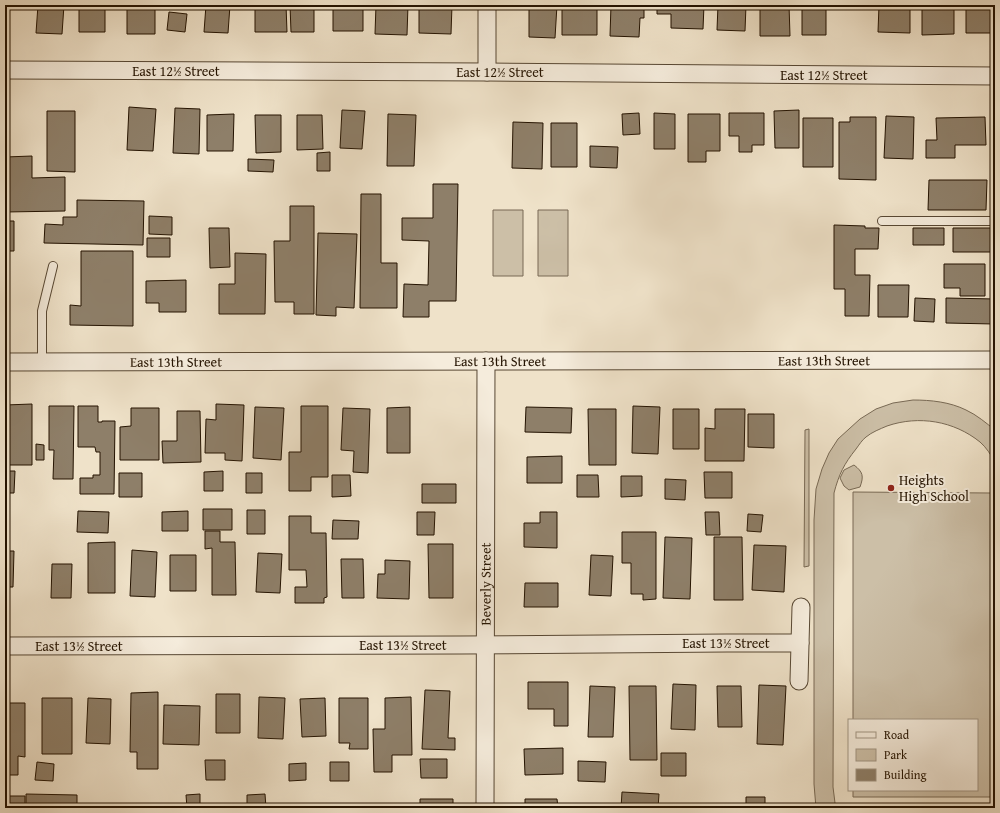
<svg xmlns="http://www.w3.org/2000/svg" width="1000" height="813" viewBox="0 0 1000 813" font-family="'Gentium Book Plus',serif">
  <rect width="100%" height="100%" fill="#efe2c9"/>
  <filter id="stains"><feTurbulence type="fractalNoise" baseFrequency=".005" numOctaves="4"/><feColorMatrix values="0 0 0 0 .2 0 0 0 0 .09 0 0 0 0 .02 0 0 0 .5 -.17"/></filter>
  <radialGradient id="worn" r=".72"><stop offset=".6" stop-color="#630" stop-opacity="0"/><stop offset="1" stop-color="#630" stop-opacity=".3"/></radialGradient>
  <!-- green -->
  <path fill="#ccbfa7" stroke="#786954" d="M493,210H523V276H493Z
    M538,210H568V276H538Z
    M913,400C931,400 950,402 966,410C977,415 986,423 995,430V462C991,455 986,447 980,442C954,421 919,415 887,426C880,429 872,432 866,437C862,440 859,445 856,449C844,464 839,474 834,493L833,787L835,803L837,808H816L814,784V520L816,489L822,469L829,453L838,439L860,419L876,409L893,403Z
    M809,429V566L804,567L805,430Z
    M854,465C863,472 864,476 860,487L849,490L844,486L840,478L844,470Z
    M853,492L991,493L993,797H853V790H977V720H853Z"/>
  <!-- building -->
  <path fill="#8e7f69" stroke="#241301" d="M38,5H64L62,34L36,33Z
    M79,5H105V32H79Z
    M127,5H155V34H127Z
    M206,5H230L228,33L204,32Z
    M255,5H286L287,32H255Z
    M290,5H314V32H291Z
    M333,5H363V31H333Z
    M376,5H408L407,35L375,34Z
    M419,5H452L451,34L419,33Z
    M529,5H557L555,38L529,37Z
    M562,5H597V35H562Z
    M611,5H644V18H640L639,37L610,36Z
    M657,5H704L703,29L671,28V14H657Z
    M718,5H746L745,31L717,30Z
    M760,5H789L790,36H760Z
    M802,5H826V35H802Z
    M879,5H910V33L878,32Z
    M922,5H954V34L922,35Z
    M966,5H995V33H966Z
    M169,12L187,14L185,32L167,30Z
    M129,107L156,109L153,151L127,150Z
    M175,108L200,109L199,154L173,153Z
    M342,110L365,111L362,149L340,148Z
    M799,110V148H775L774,111Z
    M47,111H75V172L47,171Z
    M639,113L640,134L623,135L622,114Z
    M654,113L675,114V149H654Z
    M729,113H764V145H752V152H739V136H729Z
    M234,114L233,151H207V115Z
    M388,114L416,115L414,166H387Z
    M688,114H720V151H706V162H688Z
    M255,115H281V152L256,153Z
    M297,115H322L323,149L297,150Z
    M886,116L914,117L913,159L884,158Z
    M850,117H876V180L839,179V122H850Z
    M985,117L986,145H955V158H926V140H937L936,118Z
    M803,118H833V167H803Z
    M513,122L543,123L542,169L512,168Z
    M551,123H577V167H551Z
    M590,146L618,147L617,168L590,167Z
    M330,152V171H317V153Z
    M32,156V178L65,177V211L5,212V157Z
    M248,159L274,160L273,172L248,171Z
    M929,180H987L986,210H928Z
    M433,184H458L456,301H429V317H403L404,284L428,285L429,241L402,240V218H433Z
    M361,194H381V263H397V308H360Z
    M77,200L144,201L143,245L44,243L45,224L63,225V217H77Z
    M290,206H314V314H294V302H275L274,241H290Z
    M149,216L172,217V235L149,234Z
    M5,221H14V251H5Z
    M834,225L865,226V228H879L878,249H855V275H870L869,316H845V289H834Z
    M209,228H229L230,267L210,268Z
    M913,228H944V245H913Z
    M953,228H994V252H953Z
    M318,233L357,234L354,308L336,307V316L316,315Z
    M147,238H170V257H147Z
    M81,251H133V326L70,325V305L81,306Z
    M235,253L266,254L265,314H219V284H235Z
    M944,264H985V296H960V288H944Z
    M186,280V312H159V303H146V281Z
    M878,285H909L908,317H878Z
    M915,298L935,299L934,322L914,321Z
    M946,298L995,299L994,324L946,323Z
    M32,404V465H9V454H5V405Z
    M216,404L244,405L242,461L225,460V453H205L206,419L216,420Z
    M49,406H74L73,479H53L54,450H49Z
    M78,406H98V422H102V421H115L114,494H80V478H93V475H100V452H96L95,447H78Z
    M301,406H328V477H311V491H289V452H301Z
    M633,406L660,407L658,454L632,453Z
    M255,407L284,408L281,460L253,458Z
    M410,407V453H387V408Z
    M526,407L572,408L571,433L525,432Z
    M131,408H159V460H120V427L131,426Z
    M343,408L370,409L368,473L353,472L354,451L341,450Z
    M588,409H616V465H589Z
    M673,409H699V449H673Z
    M715,409H745L744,461H705V428L715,429Z
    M177,411H200L201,462L163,463L162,441H177Z
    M748,414H774V448L748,447Z
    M36,444L44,445V460H36Z
    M562,456V483H527V457Z
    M5,471H15L14,493H5Z
    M223,471V491H204V472Z
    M704,472H732V498H705Z
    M119,473H142V497H119Z
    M246,473H262V493H246Z
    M332,475H350L351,496L332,497Z
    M577,475H598L599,497H577Z
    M621,476H642V496L621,497Z
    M665,479L686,480L685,500L665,499Z
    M422,484H456V503H422Z
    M203,509H232V530H203Z
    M247,510H265V534H247Z
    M78,511L109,512L108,533L77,532Z
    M188,511V531H162V512Z
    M417,512H435L434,535H417Z
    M540,512H557V548L524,547V523H540Z
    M705,512H719L720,535H706Z
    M748,514L763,515L761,532L747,531Z
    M289,516H311V533H326L327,597L324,598V603H295V587H307L306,570H289Z
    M333,520L359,521L358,539H332Z
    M205,531H220V542H235L236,595H212V548L205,549Z
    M622,532H656V599L643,600V594H631V563H622Z
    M665,537L692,538L690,599L663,598Z
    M714,537H742L743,600H714Z
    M115,542V593H88V543Z
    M428,544H453V598H429Z
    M754,545L786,546L784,592L752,590Z
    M132,550L157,552L155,597L130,596Z
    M5,551H14L13,587H5Z
    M258,553L282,554L280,593L256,592Z
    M170,555H196V591H170Z
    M591,555L613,556L611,596L589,595Z
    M341,559H363L364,598H342Z
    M385,560L410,561L409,599L377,598L378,574H385Z
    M52,564H72L71,598H51Z
    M525,583H558V607H524Z
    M528,682H568V726H554V709H528Z
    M673,684L696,685L695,730L671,729Z
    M759,685L786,686L783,745L757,744Z
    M590,686L615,687L613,737H588Z
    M629,686H656L657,760H630Z
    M717,686H741L742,727H718Z
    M425,690L450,691L448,738H455V750L422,749Z
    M158,692V769H137V752H130L131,693Z
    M216,694H240V733H216Z
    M259,697L285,698L283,739L258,738Z
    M411,697L412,755H392V772H374L373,729H385V698Z
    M42,698H72V754H42Z
    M88,698L111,699L110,744L86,743Z
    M325,698L326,736L302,737L300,699Z
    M339,698H368V749H349L350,743H339Z
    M5,703H25V757L18,756V775H5Z
    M164,705L200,706L199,745L163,744Z
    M563,748V774L525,775L524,749Z
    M661,753H686V776H661Z
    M420,759H447V778H421Z
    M205,760H225V780H206Z
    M578,761L606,762L605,782L578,781Z
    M37,762L54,764L53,781L35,780Z
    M330,762H349V781H330Z
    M306,763V780L289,781V764Z
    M622,792L659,794L658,808H621Z
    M26,794L77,795V808H26Z
    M200,794V808H187L186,795Z
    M265,794L266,808H247V795Z
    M5,796H25V808H5Z
    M746,797H765V808H746Z
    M420,799H453V808H420Z
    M525,799H557L558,808H525Z"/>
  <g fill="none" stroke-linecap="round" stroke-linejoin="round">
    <defs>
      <path id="lane" d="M882,221H995
        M42,362V311L53,266"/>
      <g id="street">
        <path d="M5,70L487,72L995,76"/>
        <path d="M487,72V5"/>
        <path id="s1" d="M5,362L995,360"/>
        <path d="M5,646L460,645L727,643H800"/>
        <path d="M799,681L801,607"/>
        <path id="s2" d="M485,808L486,361"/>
      </g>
    </defs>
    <!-- lane casing -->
    <use href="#lane" stroke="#574733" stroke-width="10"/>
    <!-- street casing -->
    <use href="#street" stroke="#574733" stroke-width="19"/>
    <!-- lane -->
    <use href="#lane" stroke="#f5ecdc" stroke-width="8"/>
    <!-- street -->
    <use href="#street" stroke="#f5ecdc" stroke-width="17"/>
  </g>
  <!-- markers -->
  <circle fill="#8f2418" stroke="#f5ecdc" stroke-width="1.5" cx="891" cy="488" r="4"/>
  <g text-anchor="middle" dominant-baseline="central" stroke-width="4" stroke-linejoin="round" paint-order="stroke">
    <!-- street labels -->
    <g font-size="14" fill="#241301" stroke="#f5ecdc">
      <text x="176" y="71">East 12½ Street</text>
      <text x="500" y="72">East 12½ Street</text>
      <text x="824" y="75">East 12½ Street</text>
      <text stroke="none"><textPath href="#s1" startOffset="819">East 13th Street</textPath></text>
      <text stroke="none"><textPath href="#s1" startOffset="495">East 13th Street</textPath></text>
      <text stroke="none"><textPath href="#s1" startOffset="171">East 13th Street</textPath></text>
      <text stroke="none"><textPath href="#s2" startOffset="224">Beverly Street</textPath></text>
      <text x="726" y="643">East 13½ Street</text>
      <text x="403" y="645">East 13½ Street</text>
      <text x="79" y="646">East 13½ Street</text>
    </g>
    <!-- poi labels -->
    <g font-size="14" fill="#241301" stroke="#f5ecdc" text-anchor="start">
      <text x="899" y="480">Heights<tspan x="899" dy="16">High School</tspan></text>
    </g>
  </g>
  <!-- margin -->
  <rect width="1000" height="813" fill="none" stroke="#efe2c9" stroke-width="20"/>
  <rect x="6" y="6" width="988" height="801" fill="none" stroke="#241301" stroke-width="2"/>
  <rect x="10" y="10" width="980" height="793" fill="none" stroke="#241301"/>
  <!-- legend -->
  <rect x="848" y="719" width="130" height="72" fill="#f5ecdc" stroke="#a19584"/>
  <rect x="856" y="732" width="20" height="6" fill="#f5ecdc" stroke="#a19584"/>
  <text x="884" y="739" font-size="12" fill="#241301">Road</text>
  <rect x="856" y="749" width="20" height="12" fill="#ccbfa7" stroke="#a19584"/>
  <text x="884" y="759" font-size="12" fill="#241301">Park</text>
  <rect x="856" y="769" width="20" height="12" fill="#8e7f69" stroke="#a19584"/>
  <text x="884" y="779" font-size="12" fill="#241301">Building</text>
  <rect width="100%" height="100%" filter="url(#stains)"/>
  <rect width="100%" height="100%" fill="url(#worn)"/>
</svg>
